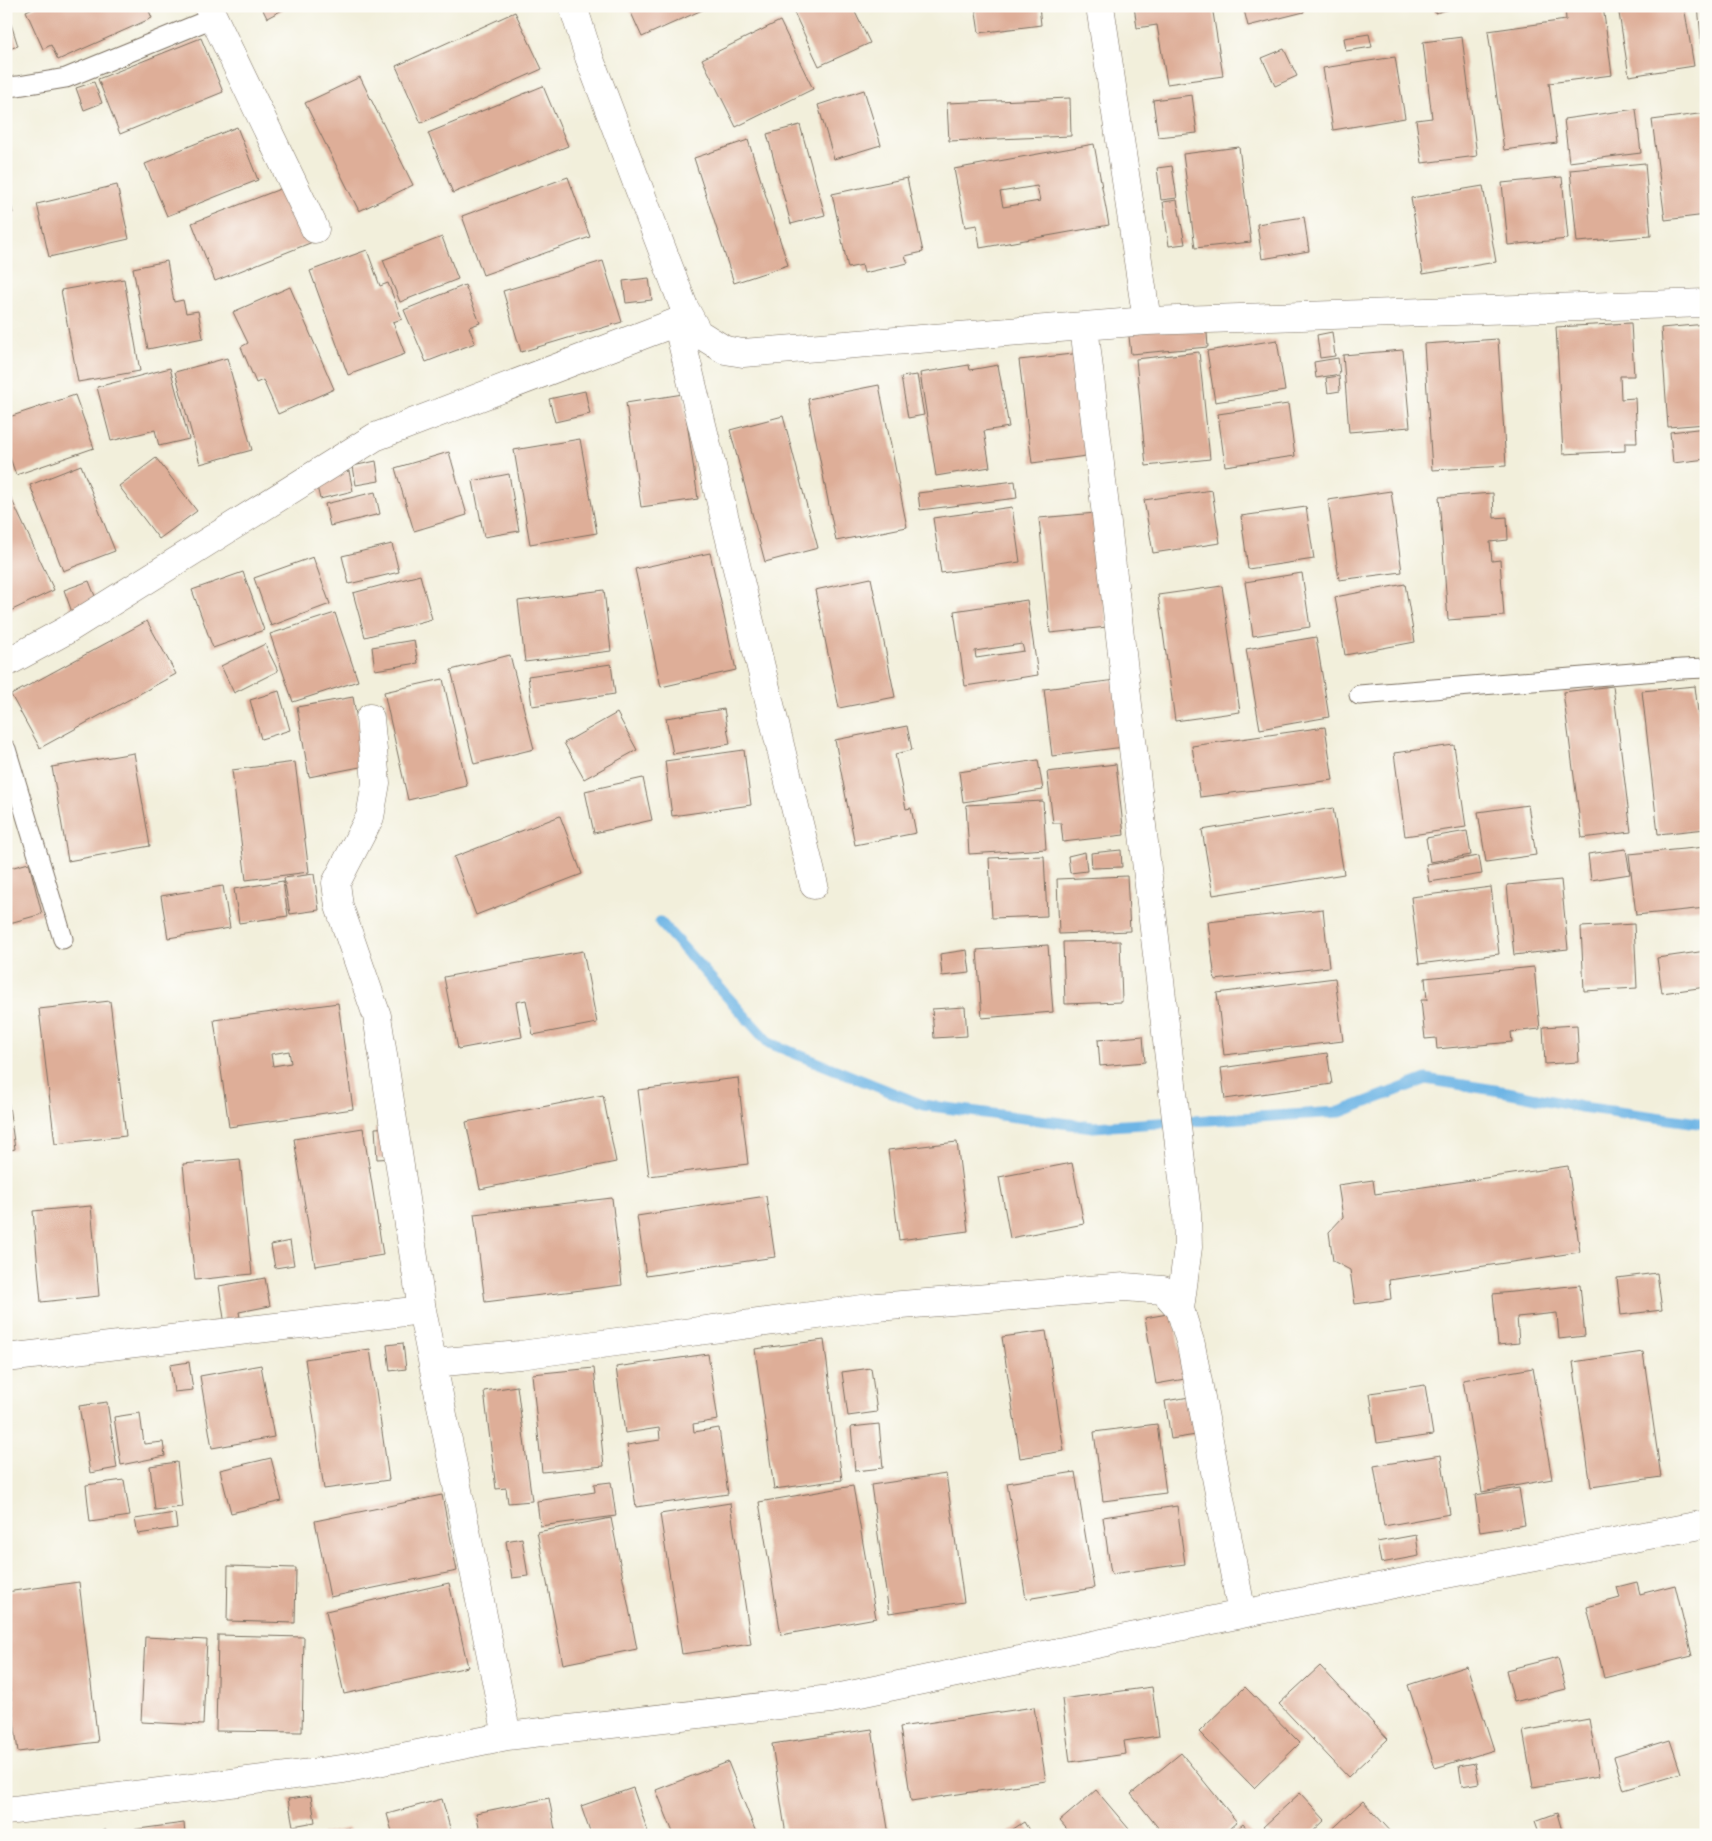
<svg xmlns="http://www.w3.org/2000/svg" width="1712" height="1841" viewBox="0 0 1712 1841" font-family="'Architects Daughter',sans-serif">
  <rect width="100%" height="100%" fill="#fdfcf7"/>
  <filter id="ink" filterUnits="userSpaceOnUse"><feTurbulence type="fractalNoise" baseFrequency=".02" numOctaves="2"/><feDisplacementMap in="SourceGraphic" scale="10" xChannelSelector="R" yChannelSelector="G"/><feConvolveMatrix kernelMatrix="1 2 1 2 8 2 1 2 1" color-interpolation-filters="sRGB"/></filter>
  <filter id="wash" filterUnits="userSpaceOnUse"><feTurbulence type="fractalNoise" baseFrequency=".0096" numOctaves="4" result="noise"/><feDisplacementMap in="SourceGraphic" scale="20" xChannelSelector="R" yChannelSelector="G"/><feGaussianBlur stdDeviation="1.12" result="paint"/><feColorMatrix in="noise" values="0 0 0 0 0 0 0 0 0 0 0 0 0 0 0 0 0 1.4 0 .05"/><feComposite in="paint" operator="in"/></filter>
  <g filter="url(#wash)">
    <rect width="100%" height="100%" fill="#f2efdb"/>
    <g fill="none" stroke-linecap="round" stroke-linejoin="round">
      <!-- stream -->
      <path stroke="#6eb5e5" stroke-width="11" d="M660,922L769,1043L923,1105L1093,1127L1340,1112L1426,1079L1507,1092L1581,1107L1706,1124"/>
    </g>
    <g id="blocks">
      <!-- building -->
      <path fill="#deae98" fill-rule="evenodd" d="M37,6H147L152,18L58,60L51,45L43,49L26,11Z
        M261,6H290L267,18Z
        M628,6H711L642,37Z
        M791,6H852L870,43L819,66Z
        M975,6H1039L1041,25L979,33Z
        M1134,6H1212L1223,76L1167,84L1157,25L1137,28Z
        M1243,6H1303L1304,12L1248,26Z
        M1433,6H1453L1454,8L1435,13Z
        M1565,6H1603L1612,75L1549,83L1557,143L1504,150L1488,31L1566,20Z
        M1623,6H1684L1694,66L1629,76L1618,7Z
        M1698,6H1706V69H1704Z
        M515,12L542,69L421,123L396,66Z
        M780,21L813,89L736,127L702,59Z
        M11,24L18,46L6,50V25Z
        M1369,34L1372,47L1346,51L1344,38Z
        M1462,37L1477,156L1422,163L1416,120L1432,118L1423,42Z
        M201,38L223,92L120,134L98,79Z
        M1284,49L1297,76L1275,86L1262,58Z
        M1395,57L1405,118L1333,130L1323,68Z
        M360,77L413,185L359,211L305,103Z
        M94,82L102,103L84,110L76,88Z
        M543,86L568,146L453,193L428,133Z
        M864,90L881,145L834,159L818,105Z
        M1192,95L1197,133L1158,137L1153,100Z
        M1070,98L1071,136L949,141L947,103Z
        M1636,109L1641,153L1569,162L1564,119Z
        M1706,113V215L1665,220L1652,120Z
        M800,125L825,215L791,224L767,134Z
        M237,127L258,180L167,216L145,164Z
        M748,140L788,265L734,283L694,158Z
        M1094,144L1109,225L980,248L977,225L965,227L954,169ZM1037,186L1040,201L1003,207L1000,192Z
        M1239,147L1251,242L1195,248L1183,154Z
        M1645,163L1651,236L1577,242L1570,170Z
        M1172,166L1177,198L1161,200L1157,168Z
        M568,177L590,237L483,275L462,216Z
        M1562,177L1568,239L1508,245L1502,183Z
        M907,178L923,252L905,256L908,263L864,273L862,265L848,268L832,194Z
        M6,183L13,213L6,214Z
        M293,184L315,241L215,281L192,223Z
        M117,185L129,239L49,257L37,204Z
        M1483,186L1496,262L1423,274L1411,198Z
        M1177,200L1185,244L1169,246L1163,202Z
        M1304,217L1309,251L1262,259L1257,224Z
        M442,237L458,279L400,302L383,260Z
        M367,250L380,286L388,283L402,319L393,322L405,354L348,375L310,271Z
        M167,261L174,302L183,300L186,313L198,311L203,338L148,349L133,268Z
        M603,261L622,322L521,352L503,291Z
        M649,278L652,300L626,303L623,281Z
        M124,279L140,371L78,382L61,290Z
        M465,285L480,323L469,327L475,343L426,362L404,310Z
        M290,287L334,389L278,414L263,380L256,383L241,347L248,343L233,312Z
        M1206,320L1208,347L1131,354L1128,328Z
        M1631,323L1634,376H1620L1621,399L1635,398L1637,443H1625V451L1563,454L1556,327Z
        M1706,324V424L1668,427L1661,328Z
        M1332,332L1335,356L1320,358L1317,335Z
        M1498,339L1506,466L1432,470L1424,344Z
        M1277,340L1285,391L1215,402L1207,351Z
        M1403,350L1410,427L1349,432L1343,355Z
        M1199,352L1210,459L1146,466L1136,359Z
        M1081,353L1094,455L1032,463L1019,360Z
        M227,358L252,450L200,464L175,372Z
        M1338,358L1340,374L1316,378L1314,362Z
        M969,365L970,370L998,365L1009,427L984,431L990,467L936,476L920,373Z
        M170,368L189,439L159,446L155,430L111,441L97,387Z
        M917,375L924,415L908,418L901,377Z
        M1339,376L1340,391L1328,393L1326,378Z
        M879,385L907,527L836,541L808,399Z
        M585,391L590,414L555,422L549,399Z
        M683,394L698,499L641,507L626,403Z
        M75,395L94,448L16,475L6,446V418Z
        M1288,404L1295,456L1225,466L1218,414Z
        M783,416L818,548L765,562L730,430Z
        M1706,428V459L1673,463L1670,432Z
        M580,439L597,533L530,544L514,450Z
        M449,452L467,515L414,531L395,468Z
        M156,458L197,511L159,539L119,486Z
        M376,461L379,481L356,485L353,466Z
        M81,465L115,551L63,571L30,485Z
        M349,471L353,491L320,499L315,478Z
        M509,474L519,531L484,537L473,481Z
        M1015,481L1017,498L920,510L918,493Z
        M1212,490L1220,543L1153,553L1144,500Z
        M1391,491L1402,572L1339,580L1328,500Z
        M375,492L380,514L330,526L325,504Z
        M1493,493L1494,518L1507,517L1508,540L1490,542L1492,561L1500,560L1504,616L1448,620L1439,497Z
        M10,496L54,590L6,613V498Z
        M1012,507L1020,562L941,573L933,518Z
        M1306,507L1314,559L1248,569L1241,516Z
        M1096,513L1107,627L1050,633L1039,518Z
        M392,544L399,572L349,584L342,556Z
        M710,553L736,670L661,687L635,569Z
        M313,557L330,604L271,626L254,578Z
        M243,572L264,630L213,648L192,590Z
        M1302,573L1310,627L1253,636L1245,582Z
        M420,575L432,619L365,637L353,593Z
        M871,578L895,697L839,708L815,590Z
        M89,581L99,606L73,615L64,590Z
        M1405,584L1415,642L1345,655L1335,597Z
        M1222,586L1240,712L1175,721L1158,595Z
        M604,590L611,651L525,662L518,601Z
        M1027,600L1038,675L965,686L954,611ZM1022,644L1024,651L976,658L975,651Z
        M335,613L358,681L293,702L270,634Z
        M147,621L176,674L40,748L11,695Z
        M1316,637L1329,717L1260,729L1246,649Z
        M414,640L418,663L375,670L372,647Z
        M265,644L278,671L234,693L221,666Z
        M510,655L534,749L474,764L451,670Z
        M611,664L615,694L532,706L528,676Z
        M443,679L467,786L408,800L384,692Z
        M1116,680L1124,747L1052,756L1044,689Z
        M1613,686L1631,832L1582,838L1563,692Z
        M1695,686L1706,782V829L1658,834L1642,691Z
        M279,691L290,730L261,739L250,700Z
        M353,697L365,766L309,777L297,707Z
        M724,709L730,744L673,754L666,718Z
        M617,713L637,750L584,779L564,743Z
        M907,726L912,750L895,754L906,809L911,808L916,833L855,845L835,740Z
        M1325,727L1333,780L1200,797L1192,746Z
        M1454,745L1466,827L1405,836L1394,753Z
        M744,750L751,805L672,816L665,761Z
        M134,753L150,846L68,861L52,767Z
        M1038,760L1043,790L963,802L959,772Z
        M295,762L309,872L246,880L232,770Z
        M1116,764L1124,835L1063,842L1061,823H1053L1047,772Z
        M643,778L652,820L594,833L585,791Z
        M1043,801L1046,849L969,854L966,805Z
        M1528,805L1536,855L1486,862L1478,812Z
        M1333,808L1344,874L1213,895L1202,830Z
        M560,816L582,874L476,915L454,857Z
        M1467,831L1471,855L1430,862L1426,838Z
        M1706,847V908L1636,915L1629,854Z
        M1626,849L1630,874L1591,880L1588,854Z
        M1121,850L1122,867L1092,868L1091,853Z
        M1085,852L1087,871L1070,873L1068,856Z
        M1044,856L1047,916L992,918L989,858Z
        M1479,856L1482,874L1429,882L1426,864Z
        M29,863L42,914L6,924V869Z
        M314,874L319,910L290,914L284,878Z
        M1127,876L1130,931L1059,934L1057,879Z
        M1561,880L1568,949L1514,955L1507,885Z
        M283,881L288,916L239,923L234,889Z
        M223,886L230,928L168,938L161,896Z
        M1491,887L1499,954L1419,964L1411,897Z
        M1323,909L1329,967L1215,980L1208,922Z
        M1634,924L1637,988L1584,991L1581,927Z
        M1120,941L1122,1002L1065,1004L1063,942Z
        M1048,945L1053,1012L982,1018L977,950Z
        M967,950L970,973L942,976L940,954Z
        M583,951L597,1023L533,1035L526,1000L516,1002L522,1037L458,1049L444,977Z
        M1706,951V987L1662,993L1657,958Z
        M1534,967L1540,1029L1511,1032L1512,1042L1437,1049L1436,1038L1425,1039L1421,1000H1427L1425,978Z
        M1335,978L1343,1041L1224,1055L1217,993Z
        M110,1001L126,1136L55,1144L39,1009Z
        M338,1003L353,1109L229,1127L214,1020ZM289,1051L291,1063L273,1066L271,1054Z
        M965,1007L967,1036L934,1038L932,1009Z
        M1577,1025L1579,1062L1545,1064L1543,1027Z
        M1143,1036L1145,1062L1100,1066L1098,1040Z
        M1327,1053L1332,1084L1225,1099L1221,1068Z
        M738,1078L748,1164L649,1176L638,1090Z
        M6,1085L15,1149L6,1151Z
        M603,1095L616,1162L480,1189L466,1122Z
        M392,1127L395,1158L377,1159L375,1128Z
        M363,1128L383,1255L315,1266L294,1139Z
        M957,1142L968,1231L899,1240L888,1150Z
        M240,1159L252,1274L195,1280L183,1164Z
        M1072,1163L1084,1224L1010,1238L999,1177Z
        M1568,1166L1580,1252L1389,1280L1391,1299L1355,1304L1350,1270L1333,1261L1329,1232L1343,1217L1338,1185L1373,1180L1375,1194Z
        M766,1196L775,1257L646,1276L637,1216Z
        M612,1198L622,1285L485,1302L474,1214Z
        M91,1206L99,1296L41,1302L33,1211Z
        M290,1241L294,1265L275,1268L271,1245Z
        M1657,1273L1662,1310L1621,1315L1617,1278Z
        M265,1278L270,1306L239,1312L241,1323L225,1325L219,1286Z
        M1580,1285L1585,1336L1559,1339L1557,1313L1517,1317L1519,1343L1498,1345L1493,1294Z
        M1173,1313L1185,1379L1156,1384L1145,1318Z
        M1046,1331L1064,1451L1020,1458L1002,1337Z
        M824,1340L842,1480L774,1489L755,1349Z
        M403,1343L406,1369L390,1371L387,1345Z
        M370,1349L389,1480L324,1489L305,1359Z
        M1643,1352L1661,1477L1591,1487L1573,1362Z
        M708,1354L718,1420L693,1424L694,1432L719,1428L728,1494L636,1507L627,1445L660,1440L659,1428L625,1433L616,1367Z
        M189,1362L193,1390L174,1392L170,1365Z
        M261,1365L274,1437L212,1448L200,1376Z
        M594,1368L604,1466L542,1472L532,1374Z
        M871,1368L877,1412L848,1416L842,1372Z
        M1533,1368L1552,1479L1482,1492L1463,1380Z
        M1425,1385L1433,1435L1377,1443L1370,1393Z
        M517,1386L532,1501L508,1503L506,1488L496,1489L484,1391Z
        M1190,1397L1196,1435L1171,1439L1165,1401Z
        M107,1402L117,1468L90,1473L79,1406Z
        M140,1413L144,1444L163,1442L165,1456L121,1465L114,1417Z
        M879,1424L883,1468L855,1471L851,1427Z
        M1157,1424L1166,1493L1103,1501L1094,1432Z
        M1441,1455L1450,1514L1384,1526L1374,1466Z
        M271,1458L282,1501L231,1513L220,1470Z
        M177,1462L182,1507L155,1510L150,1466Z
        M1075,1472L1094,1588L1026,1599L1007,1483Z
        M946,1474L964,1602L889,1613L871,1485Z
        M124,1480L130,1516L90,1522L86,1485Z
        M611,1482L616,1516L540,1526L537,1501L595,1492L594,1484Z
        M853,1486L876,1618L781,1635L759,1502Z
        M1519,1488L1525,1525L1480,1532L1475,1495Z
        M442,1495L457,1571L330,1597L315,1521Z
        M730,1503L751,1644L682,1654L660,1514Z
        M1177,1506L1185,1564L1111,1574L1103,1517Z
        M175,1513L177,1528L138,1534L135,1519Z
        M611,1518L637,1649L563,1664L537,1532Z
        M1416,1535L1419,1556L1381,1563L1377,1542Z
        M522,1538L528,1576L512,1578L506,1541Z
        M228,1566L296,1568L295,1623L227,1621Z
        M79,1582L98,1742L18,1752L6,1659V1592Z
        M1637,1582L1640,1594L1675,1585L1692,1656L1604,1678L1587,1607L1620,1598L1617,1587Z
        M449,1583L468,1667L344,1694L326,1611Z
        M218,1635L304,1637L302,1732L216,1731Z
        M145,1637L207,1640L203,1725L141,1722Z
        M1558,1657L1566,1689L1514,1702L1506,1670Z
        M1320,1666L1388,1739L1348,1777L1279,1704Z
        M1467,1666L1494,1750L1435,1768L1408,1685Z
        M1152,1687L1159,1736L1124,1741L1126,1754L1070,1762L1062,1699Z
        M1245,1687L1300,1743L1254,1788L1199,1732Z
        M1034,1707L1046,1781L911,1801L900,1727Z
        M1589,1719L1599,1776L1533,1787L1523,1731Z
        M872,1729L889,1835H786L772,1744Z
        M1670,1740L1681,1773L1624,1790L1614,1757Z
        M1181,1753L1237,1822L1222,1835H1164L1131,1794Z
        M728,1762L757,1835H674L656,1790Z
        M1475,1763L1479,1783L1462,1786L1459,1766Z
        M633,1788L649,1835H591L581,1806Z
        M1096,1790L1134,1835H1072L1060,1821Z
        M1300,1793L1325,1820L1309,1835H1271L1263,1827Z
        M311,1796L315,1822L293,1826L288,1799Z
        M549,1798L556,1835H481L476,1813Z
        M442,1799L452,1835H393L387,1814Z
        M1363,1801L1394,1835H1326Z
        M1557,1813L1562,1831L1551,1835H1540L1535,1821Z
        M1024,1822L1032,1835H1004Z
        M184,1823L185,1835H123V1831Z
        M1243,1824L1252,1835H1230Z
        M349,1828L351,1835H322V1834Z
        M106,1830L107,1835H76V1834Z"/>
    </g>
  </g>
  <g filter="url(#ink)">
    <use href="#blocks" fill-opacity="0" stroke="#7b6f60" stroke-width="1"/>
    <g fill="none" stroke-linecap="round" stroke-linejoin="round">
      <defs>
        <path id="lane" d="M6,87L18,86L66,78L213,18
          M1359,695L1682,669L1706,668
          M6,749L63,939"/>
        <path id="street" d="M208,6L315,229
          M573,6L589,57L684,307L698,333L725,350L743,353L1147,321L1706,303
          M1100,6L1147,321
          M677,322L814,885
          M1084,326L1187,1213L1188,1247L1180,1309L1191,1345L1242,1614
          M6,663L65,631L375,437L677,322L698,333
          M370,718L376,783L370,817L336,883L339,906L377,1016L422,1310L507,1736
          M6,1358L422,1310
          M433,1363L520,1355L877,1307L1125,1287L1163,1290L1180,1309
          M6,1811L343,1769L507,1736L831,1699L1285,1605L1706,1524"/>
      </defs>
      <!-- lane casing -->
      <use href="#lane" stroke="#7b6f60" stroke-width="21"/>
      <!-- street casing -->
      <use href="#street" stroke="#7b6f60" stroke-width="29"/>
      <!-- lane -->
      <use href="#lane" stroke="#fff" stroke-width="19"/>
      <!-- street -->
      <use href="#street" stroke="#fff" stroke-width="28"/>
    </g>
  </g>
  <!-- margin -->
  <rect width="1712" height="1841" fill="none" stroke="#fdfcf7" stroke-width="25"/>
</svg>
